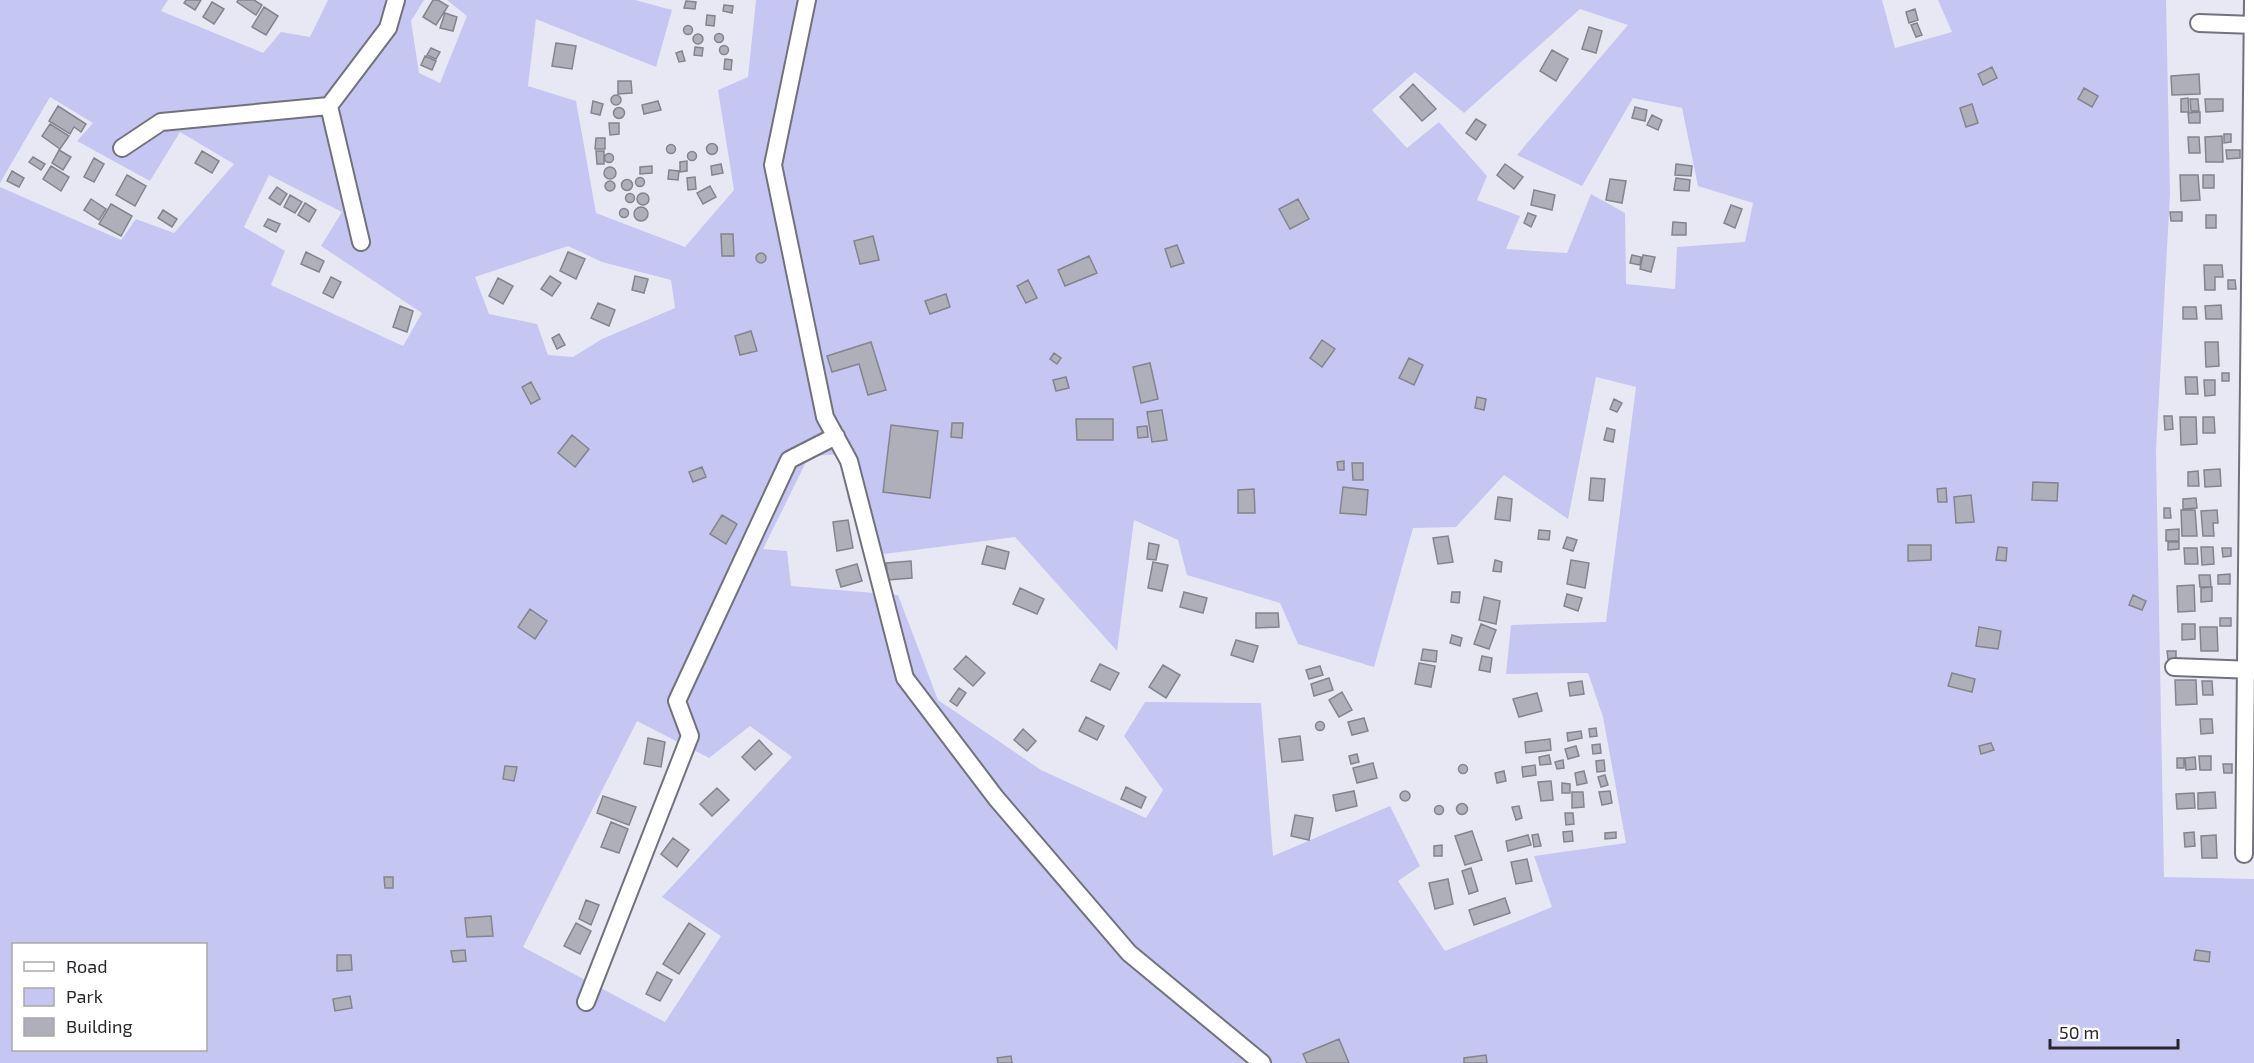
<svg xmlns="http://www.w3.org/2000/svg" width="2254" height="1063" viewBox="0 0 2254 1063" font-family="'Exo 2',sans-serif">
  <rect width="100%" height="100%" fill="#e8e8f4"/>
  <!-- green -->
  <path fill="#c6c6f3" fill-rule="evenodd" d="M0,0H168L161,11L263,53L281,32L310,37L328,0H424L411,21L419,73L440,83L467,16L447,0H635L672,10L656,67L536,19L528,86L576,101L596,213L685,247L734,190L718,90L748,77L756,0H1882L1895,48L1952,32L1938,0H2166L2170,194L2156,451L2164,877L2254,879V1063H0V187L121,240L136,219L174,233L234,164L180,132L150,181L77,141L93,123L50,97L0,183ZM1580,9L1628,25L1517,155L1582,186L1633,98L1682,108L1698,186L1753,203L1745,242L1677,247L1675,289L1626,284L1625,213L1591,194L1567,253L1506,249L1520,216L1477,200L1487,176L1439,122L1407,148L1372,110L1415,72L1464,113ZM269,175L342,212L321,246L422,313L403,346L271,285L285,251L244,227ZM568,246L602,262L671,280L675,308L602,339L573,357L548,355L537,324L489,314L475,277ZM1596,377L1636,387L1606,622L1511,625L1506,674L1588,673L1603,717L1626,843L1534,856L1552,907L1445,951L1398,881L1420,866L1390,806L1273,856L1261,703L1145,702L1124,736L1163,790L1146,818L1041,770L938,700L898,595L791,586L787,551L763,549L809,456L842,454L848,500L869,556L1015,537L1117,651L1134,520L1178,540L1187,575L1280,603L1298,644L1374,667L1413,528L1456,527L1504,475L1568,519ZM637,721L709,758L750,726L792,757L662,897L721,936L665,1022L523,947ZM14,944H206V1050H14Z"/>
  <!-- building -->
  <path fill="#aeafb9" stroke="#83848e" stroke-width="1.5" d="M186,0H201L195,10L184,3Z
    M238,0H254L262,5L256,15L237,2Z
    M433,0H438L448,6L436,25L423,17Z
    M686,1L696,2L695,9L684,8Z
    M212,2L224,9L214,24L203,17Z
    M724,5L733,6L732,13L723,11Z
    M264,7L278,16L266,35L252,27Z
    M1915,9L1918,20L1909,23L1906,12Z
    M445,13L457,17L453,31L440,28Z
    M707,15L715,16L714,26L706,25Z
    M1917,23L1922,35L1916,37L1911,25Z
    M683.5 30a4.5 4.5 0 1 1 9 0a4.5 4.5 0 1 1-9 0Z
    M1589,27L1602,31L1596,53L1582,49Z
    M714.5 38a4.5 4.5 0 1 1 9 0a4.5 4.5 0 1 1-9 0Z
    M693 39a5 5 0 1 1 10 0a5 5 0 1 1-10 0Z
    M556,43L576,46L572,69L552,66Z
    M719.5 50a4.5 4.5 0 1 1 9 0a4.5 4.5 0 1 1-9 0Z
    M695,47L703,48L702,56L694,55Z
    M431,48L440,52L436,59L427,55Z
    M1552,50L1568,59L1556,81L1540,71Z
    M682,51L685,61L679,62L676,53Z
    M425,56L436,61L432,70L421,65Z
    M725,59L732,60L731,70L724,69Z
    M1992,67L1997,78L1983,85L1978,74Z
    M2199,74L2200,94L2172,95L2171,76Z
    M618,81H631L632,93L618,94Z
    M1413,84L1436,109L1422,121L1400,97Z
    M2084,88L2098,96L2092,107L2078,99Z
    M611 100a5 5 0 1 1 10 0a5 5 0 1 1-10 0Z
    M2188,98L2189,112H2181V99Z
    M2190,99H2198L2199,111H2191Z
    M2205,99H2223V111L2206,112Z
    M593,101L603,104L600,115L591,113Z
    M658,101L661,110L644,114L642,105Z
    M1972,104L1978,123L1966,127L1960,108Z
    M58,106L86,124L81,132L74,127L70,134L49,121Z
    M1635,107L1647,110L1645,121L1632,118Z
    M613.5 113a5.5 5.5 0 1 1 11 0a5.5 5.5 0 1 1-11 0Z
    M2200,112V123H2189L2188,113Z
    M1652,115L1662,120L1658,130L1647,125Z
    M1476,119L1486,125L1476,140L1466,133Z
    M609,123H619V134L610,135Z
    M50,124L69,136L60,149L42,136Z
    M2224,134H2231V142L2224,143Z
    M2222,136L2223,162H2206L2205,137Z
    M2188,137H2199L2200,153H2189Z
    M596,138H605V149H595Z
    M706.5 149a5.5 5.5 0 1 1 11 0a5.5 5.5 0 1 1-11 0Z
    M666.5 149a4.5 4.5 0 1 1 9 0a4.5 4.5 0 1 1-9 0Z
    M59,150L71,157L63,170L52,163Z
    M2226,150H2240V158L2227,159Z
    M202,151L219,161L212,173L195,163Z
    M596,151H604V164H597Z
    M687.5 156a4.5 4.5 0 1 1 9 0a4.5 4.5 0 1 1-9 0Z
    M604.5 158a4.5 4.5 0 1 1 9 0a4.5 4.5 0 1 1-9 0Z
    M33,157L45,164L41,170L29,162Z
    M94,158L104,164L94,182L84,177Z
    M687,161V171L680,172V162Z
    M721,164L723,173L712,175L711,166Z
    M1505,164L1523,177L1514,189L1497,175Z
    M1676,164L1692,166L1691,176L1675,175Z
    M51,166L69,177L61,191L43,179Z
    M652,166V173L640,174V167Z
    M604 173a6 6 0 1 1 12 0a6 6 0 1 1-12 0Z
    M669,170L679,171L678,180L668,179Z
    M12,171L24,178L19,187L7,181Z
    M127,175L146,186L135,206L116,195Z
    M2180,175H2198L2200,200L2181,201Z
    M2203,175H2214V188H2203Z
    M695,177L696,189L688,190L687,178Z
    M635.5 182a4.5 4.5 0 1 1 9 0a4.5 4.5 0 1 1-9 0Z
    M1676,178L1690,180L1689,191L1674,190Z
    M1610,179L1626,181L1622,203L1606,200Z
    M621.5 185a5.5 5.5 0 1 1 11 0a5.5 5.5 0 1 1-11 0Z
    M605 186a5 5 0 1 1 10 0a5 5 0 1 1-10 0Z
    M710,186L716,197L703,204L697,193Z
    M277,187L287,194L280,205L269,198Z
    M1534,190L1555,195L1552,210L1531,205Z
    M637 199a6 6 0 1 1 12 0a6 6 0 1 1-12 0Z
    M625.5 198a4.5 4.5 0 1 1 9 0a4.5 4.5 0 1 1-9 0Z
    M290,195L302,202L295,213L284,207Z
    M91,199L106,209L99,220L84,210Z
    M1298,199L1309,219L1290,229L1279,209Z
    M305,203L316,210L309,222L298,215Z
    M111,204L132,216L121,236L99,224Z
    M1731,205L1742,209L1735,228L1724,223Z
    M634 214a7 7 0 1 1 14 0a7 7 0 1 1-14 0Z
    M619.5 213a4.5 4.5 0 1 1 9 0a4.5 4.5 0 1 1-9 0Z
    M163,210L177,219L172,227L158,218Z
    M2170,212H2182V221H2171Z
    M1528,213L1536,216L1531,227L1524,223Z
    M2206,215H2216V228H2206Z
    M268,219L280,224L276,232L264,226Z
    M1673,222L1686,223V235H1672Z
    M721,234H733L734,256H722Z
    M873,236L879,260L860,264L854,241Z
    M1177,245L1184,263L1171,267L1165,249Z
    M306,252L324,261L319,272L301,264Z
    M568,252L585,259L576,279L560,271Z
    M756 258a5 5 0 1 1 10 0a5 5 0 1 1-10 0Z
    M1632,255L1641,257L1640,265L1630,263Z
    M1643,255L1655,257L1651,272L1640,269Z
    M1089,256L1097,273L1065,286L1058,270Z
    M2204,265H2222L2223,277H2215V290H2205Z
    M550,276L561,283L552,296L541,289Z
    M635,276L648,279L644,293L632,290Z
    M331,277L341,282L333,298L323,293Z
    M498,278L513,286L503,304L489,296Z
    M1028,280L1037,298L1026,303L1017,286Z
    M2228,280H2235L2236,289H2228Z
    M946,294L950,307L930,314L925,301Z
    M598,303L615,310L609,326L591,318Z
    M2221,305L2222,319H2206L2205,306Z
    M400,306L413,311L407,332L393,327Z
    M2183,307H2196L2197,319H2183Z
    M751,331L757,351L740,355L735,336Z
    M559,334L565,345L557,349L552,338Z
    M1322,340L1335,349L1322,367L1310,358Z
    M871,342L886,390L868,395L859,364L832,372L827,356Z
    M2205,342H2218L2219,366L2206,367Z
    M1054,353L1061,358L1057,364L1050,359Z
    M1409,358L1423,365L1414,385L1399,378Z
    M1150,363L1158,399L1141,403L1133,367Z
    M2222,373H2229V381H2222Z
    M1066,377L1069,388L1056,391L1053,380Z
    M2185,377H2197L2198,394H2186Z
    M2204,380H2215V395L2205,396Z
    M531,382L540,399L531,404L522,387Z
    M1477,397L1486,399L1484,410L1475,408Z
    M1614,399L1622,403L1617,412L1610,409Z
    M1162,410L1167,440L1152,442L1147,412Z
    M2164,416H2172L2173,429L2165,430Z
    M2180,417H2196L2197,444L2181,445Z
    M2203,417H2214L2215,433H2203Z
    M1076,419H1113V440H1077Z
    M952,423H963L962,438L951,437Z
    M891,425L938,431L930,498L883,492Z
    M1147,426L1148,437L1138,438L1137,427Z
    M1607,428L1615,430L1613,442L1604,440Z
    M572,435L589,449L575,467L558,453Z
    M1344,461V470H1338L1337,462Z
    M1352,463H1363V480H1353Z
    M702,467L706,477L693,482L689,472Z
    M2220,469L2221,486L2205,487L2204,470Z
    M2198,471L2199,486H2188V472Z
    M1591,478L1605,479L1603,501L1589,500Z
    M2033,482L2058,483L2057,501L2032,500Z
    M1343,487L1368,490L1366,515L1340,513Z
    M1946,488L1947,502H1938L1937,489Z
    M1254,489L1255,513H1238V490Z
    M1971,495L1974,522L1956,523L1954,497Z
    M1498,497L1512,499L1510,521L1495,519Z
    M2196,498L2197,508L2183,509V499Z
    M2164,508H2170L2171,518H2164Z
    M2181,510H2195L2197,536H2182Z
    M2217,510L2218,523H2213L2214,536H2203L2201,511Z
    M722,515L737,524L726,544L710,534Z
    M848,520L853,548L837,551L833,522Z
    M2179,529V541H2166V530Z
    M1539,530L1550,531L1549,540L1538,539Z
    M1448,536L1453,562L1438,564L1433,538Z
    M1567,537L1577,540L1573,551L1563,548Z
    M2168,542H2179V549L2168,550Z
    M1149,543L1159,545L1156,560L1147,559Z
    M1908,545H1931V560L1908,561Z
    M987,546L1009,552L1005,569L982,564Z
    M1998,547L2007,548L2006,561L1996,560Z
    M2201,547H2213L2214,564L2202,565Z
    M2184,548H2197L2198,564H2185Z
    M2222,548H2231V556L2223,557Z
    M1495,560L1502,562L1501,572L1493,571Z
    M1571,560L1589,563L1585,588L1567,584Z
    M911,561L912,578L888,580L886,563Z
    M1153,562L1168,565L1162,591L1148,588Z
    M857,564L862,581L841,587L836,570Z
    M2230,574V584H2218V575Z
    M2199,575H2210L2211,587H2200Z
    M2194,585L2195,611L2178,612L2177,586Z
    M2212,587V601L2201,602V588Z
    M1020,588L1044,599L1037,614L1013,604Z
    M1184,592L1207,598L1203,613L1180,607Z
    M1452,592H1460L1459,603L1451,602Z
    M1567,594L1582,598L1578,611L1564,606Z
    M2133,595L2146,601L2142,610L2129,605Z
    M1484,597L1500,601L1496,624L1479,620Z
    M530,609L547,621L535,639L518,627Z
    M1256,613H1278L1279,627L1256,628Z
    M2220,618H2231V626H2220Z
    M1481,624L1496,630L1489,649L1474,644Z
    M2182,624H2195V639L2182,640Z
    M1979,627L2001,631L1998,649L1976,646Z
    M2200,627H2217L2218,651H2201Z
    M1452,635L1462,638L1460,646L1450,643Z
    M1236,640L1258,646L1253,662L1231,655Z
    M1423,649L1437,651L1436,662L1421,660Z
    M2167,651H2176V659H2168Z
    M966,656L985,673L973,686L954,669Z
    M1482,656L1492,658L1490,672L1479,670Z
    M1419,663L1435,666L1431,687L1415,684Z
    M1100,664L1119,673L1110,690L1091,681Z
    M1163,665L1180,675L1166,698L1149,687Z
    M1320,666L1323,675L1309,679L1306,670Z
    M1952,673L1975,679L1972,692L1948,686Z
    M1329,678L1333,690L1314,696L1311,684Z
    M2175,680H2196L2197,704L2176,705Z
    M1582,681L1584,694L1570,696L1568,683Z
    M2202,681H2212L2213,695H2203Z
    M959,688L966,693L957,706L950,701Z
    M1342,692L1352,710L1339,717L1329,700Z
    M1537,693L1542,711L1519,717L1513,699Z
    M1086,717L1104,726L1097,740L1079,731Z
    M1364,718L1368,731L1352,735L1348,722Z
    M2200,719H2212L2213,733L2201,734Z
    M1315.5 726a4.5 4.5 0 1 1 9 0a4.5 4.5 0 1 1-9 0Z
    M1596,728L1597,736L1590,737L1589,729Z
    M1023,729L1036,741L1027,751L1014,740Z
    M1581,731L1582,738L1568,741L1567,733Z
    M1300,736L1303,760L1282,762L1279,739Z
    M648,738L665,742L661,767L644,764Z
    M1550,739L1551,750L1526,753L1525,742Z
    M759,740L772,754L755,770L742,757Z
    M1991,743L1994,750L1981,754L1979,746Z
    M1600,744L1601,753L1593,754L1592,745Z
    M1576,746L1579,756L1568,759L1565,749Z
    M1357,754L1359,762L1351,764L1349,756Z
    M1549,755L1551,764L1540,765L1539,757Z
    M2199,756H2211V770H2200Z
    M2195,757L2196,769L2186,770L2185,758Z
    M2177,758H2184V768H2177Z
    M1563,760L1564,768L1557,769L1555,762Z
    M1604,760L1605,771L1597,772L1596,761Z
    M1373,763L1377,778L1357,783L1353,768Z
    M2223,764H2232V773H2224Z
    M1458.5 769a4.5 4.5 0 1 1 9 0a4.5 4.5 0 1 1-9 0Z
    M1535,765L1536,775L1523,777L1522,767Z
    M505,766L517,767L514,781L503,779Z
    M1504,771L1506,781L1497,783L1495,773Z
    M1584,771L1587,783L1577,785L1575,773Z
    M1605,775L1608,785L1601,787L1598,777Z
    M1551,781L1553,800L1541,801L1538,782Z
    M1562,783L1570,784V793H1562Z
    M1126,787L1146,797L1141,808L1121,799Z
    M717,788L729,800L712,816L700,804Z
    M1354,791L1357,806L1336,811L1333,795Z
    M1610,791L1612,803L1602,805L1599,792Z
    M1400 796a5 5 0 1 1 10 0a5 5 0 1 1-10 0Z
    M1572,792H1583L1584,807L1572,808Z
    M2215,792L2216,808L2198,809V793Z
    M2194,793L2195,808L2177,809L2176,794Z
    M603,796L636,807L629,825L597,813Z
    M1456.5 809a5.5 5.5 0 1 1 11 0a5.5 5.5 0 1 1-11 0Z
    M1434.5 810a4.5 4.5 0 1 1 9 0a4.5 4.5 0 1 1-9 0Z
    M1519,806L1522,818L1516,820L1512,807Z
    M1565,813H1573L1574,824L1566,825Z
    M1295,815L1313,818L1309,840L1291,836Z
    M611,822L628,829L619,853L601,847Z
    M1472,831L1482,860L1465,865L1455,836Z
    M1572,831L1573,841L1564,842L1563,832Z
    M1616,832V838L1605,839V833Z
    M2194,832L2195,846L2185,847L2184,833Z
    M1538,834L1541,846L1534,847L1532,835Z
    M1528,835L1531,845L1508,851L1506,841Z
    M2216,835L2217,858H2202L2201,836Z
    M673,838L689,850L677,867L661,854Z
    M1442,845V856H1434V846Z
    M1527,859L1532,881L1516,884L1511,862Z
    M1471,868L1478,891L1469,894L1462,871Z
    M384,877H393V888H385Z
    M1448,879L1453,904L1435,909L1429,883Z
    M1505,898L1510,913L1474,925L1469,910Z
    M586,900L599,905L591,925L579,919Z
    M491,916L493,936L467,937L465,918Z
    M576,923L591,931L580,954L564,946Z
    M689,923L705,934L679,974L663,964Z
    M465,950L466,961L453,962L451,951Z
    M2196,950L2210,952L2209,962L2194,960Z
    M337,955H351L352,970L337,971Z
    M657,972L672,980L660,1001L646,994Z
    M350,996L352,1008L335,1011L333,999Z
    M1339,1039L1349,1063H1307L1303,1054Z
    M1486,1055L1487,1063H1464V1058Z
    M1011,1056L1012,1063H998L997,1058Z"/>
  <g fill="none" stroke-linecap="round" stroke-linejoin="round">
    <defs>
      <path id="minor" d="M807,0L773,165L825,417L849,461L905,678L996,798L1129,953L1262,1063
        M2199,23L2254,25
        M122,148L161,122L329,106
        M361,242L329,106L388,28L396,0
        M2174,667L2254,670
        M2244,854L2253,0
        M586,1002L690,736L677,701L789,460L836,436"/>
    </defs>
    <!-- minor casing -->
    <use href="#minor" stroke="#72727c" stroke-width="20"/>
    <!-- minor -->
    <use href="#minor" stroke="#fff" stroke-width="16"/>
  </g>
  <!-- legend -->
  <rect x="12" y="943" width="195" height="108" fill="#ffffff" stroke="#a9a9aa" stroke-width="1.5"/>
  <rect x="24" y="962" width="30" height="9" fill="#ffffff" stroke="#a9a9aa" stroke-width="1.5"/>
  <text x="66" y="973" font-size="18" fill="#27272b">Road</text>
  <rect x="24" y="988" width="30" height="18" fill="#c6c6f3" stroke="#a9a9aa" stroke-width="1.5"/>
  <text x="66" y="1003" font-size="18" fill="#27272b">Park</text>
  <rect x="24" y="1018" width="30" height="18" fill="#aeafb9" stroke="#a9a9aa" stroke-width="1.5"/>
  <text x="66" y="1033" font-size="18" fill="#27272b">Building</text>
  <!-- scale -->
  <path d="M2050 1039v9h128v-9" fill="none" stroke="#27272b" stroke-width="3"/>
  <text x="2059" y="1039" font-size="18" fill="#27272b" stroke="#ffffff" stroke-width="4.5" paint-order="stroke">50 m</text>
</svg>
